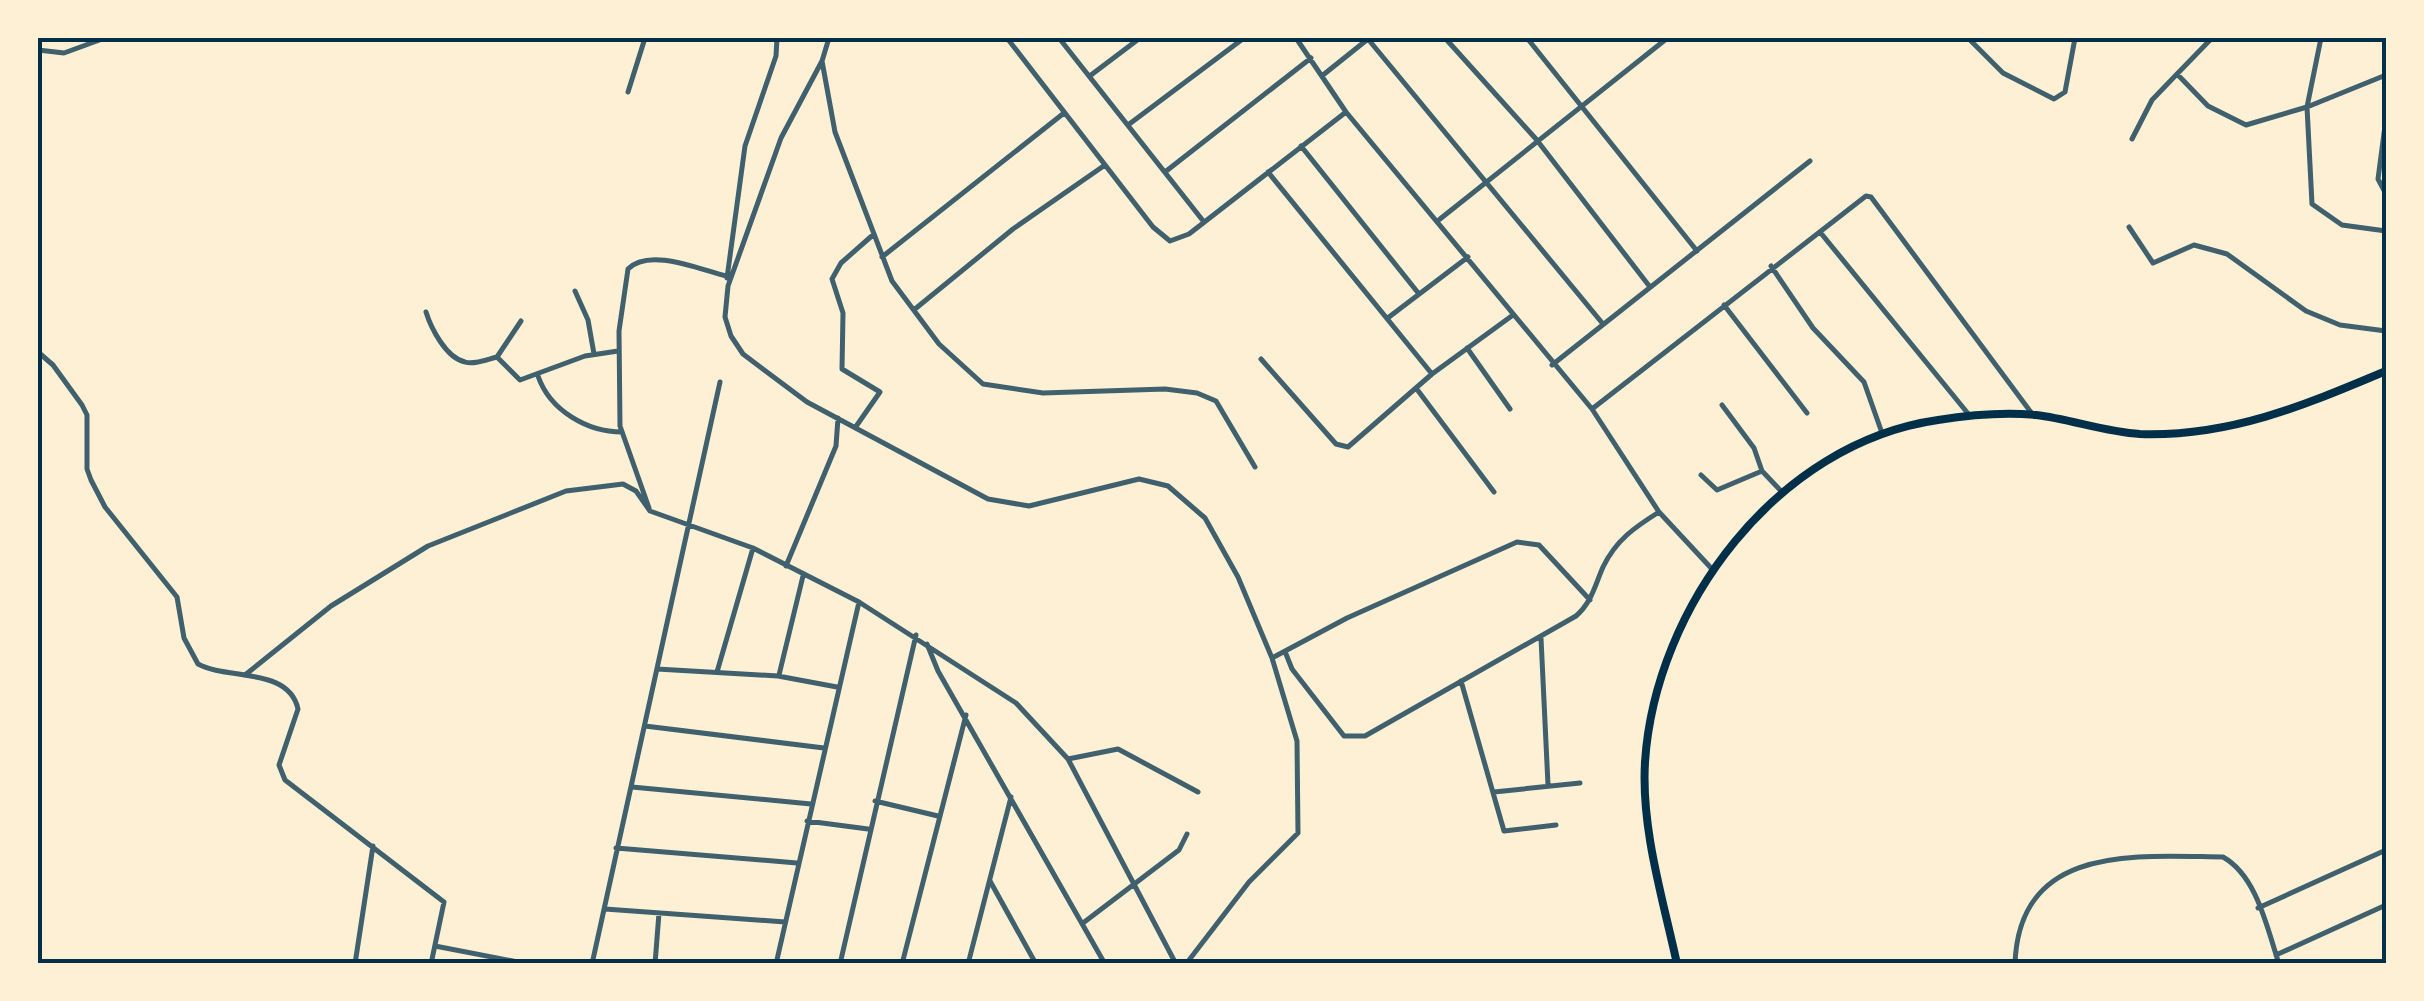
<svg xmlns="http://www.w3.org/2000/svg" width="2424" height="1001" viewBox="0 0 2424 1001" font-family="'Roboto Serif',serif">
  <rect width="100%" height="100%" fill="#fdf0d5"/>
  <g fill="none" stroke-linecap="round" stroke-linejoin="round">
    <!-- minor -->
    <path stroke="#3f606c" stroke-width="5" d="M829,38L822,61L835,132L892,281L939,344L983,384L1043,393L1165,389L1197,393L1216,401L1255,467
      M1007,38L1153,227L1170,241L1189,234L1346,112
      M1059,38L1204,222
      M1296,38L1346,112L1592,409L1659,512L1712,569
      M1445,38L1536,139L1650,287
      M1527,38L1697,251
      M1968,38L2003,73L2054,99L2065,92L2075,38
      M2321,38L2307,107L2312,204L2342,225L2386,231
      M38,50L64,53L105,38
      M822,61L781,138L728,286L725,317L731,336L743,354L807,402L988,499L1029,506L1139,479L1168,486L1205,518L1238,577L1272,658L1297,741L1298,833L1249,882L1186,964
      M2177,74L2212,38
      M1091,75L1140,38
      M1323,75L1368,39L1603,324
      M628,92L645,38
      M2386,118L2378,179L2386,194
      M1128,125L1244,38
      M2132,139L2152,100L2177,74L2208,106L2246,125L2307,107L2386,75
      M1301,146L1419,294
      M1165,172L1311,58
      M1268,172L1432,374
      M1440,219L1665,40
      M2129,227L2153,263L2194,245L2227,254L2306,311L2340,325L2386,331
      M1820,232L1970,416
      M882,257L1064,113
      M1771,266L1813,328L1864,382L1882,433
      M727,278L745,146L776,56L777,38
      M575,291L588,320L594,354
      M1724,305L1807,413
      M915,309L1013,229L1105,165
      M426,312C431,328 446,358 465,362C474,365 488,359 497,357L520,380L585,356L618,351
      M1389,317L1468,257
      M1467,348L1510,409
      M38,352L53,365L82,405L87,415V469L91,480L105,507L177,597L184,638L198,664C227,680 289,667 298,709L279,765L285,780L444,902L431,964
      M497,357L521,321
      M1261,359L1336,444L1348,447L1432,374L1513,315
      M1552,365L1810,161
      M538,376C550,411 588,432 622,432
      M1416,388L1494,492
      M1722,405L1754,448L1762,471
      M1592,409L1866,196L1871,197L2033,415
      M857,425L880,392L842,369L843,313L832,279L841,263L874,234
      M1701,475L1717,490L1762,471L1782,492
      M649,508L620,426L619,331L628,269C649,247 701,270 726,276
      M786,566L836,446L838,418
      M1541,638L1548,785
      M927,644L938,671L1105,964
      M1286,654L1292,669L1344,736H1365L1576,616C1592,602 1595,585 1603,567C1616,540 1635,527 1659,512
      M1272,658L1347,618L1517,542L1539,545L1590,600
      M657,669L778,676L837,687
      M717,672L753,548
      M245,675L331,606L428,546L566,491L623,484L636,491L650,511L753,548L859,602L1016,703L1068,759L1176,964
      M779,675L803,576
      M1461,681L1504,831L1556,825
      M645,726L824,748
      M1068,759L1118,749L1198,792
      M632,787L811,804
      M1494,792L1580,783
      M875,801L938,816
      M807,821L868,829
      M616,848L797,863
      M990,881L1036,964
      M2258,908L2386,850
      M605,909L785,922
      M1083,923L1179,850L1187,834
      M435,946L528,964
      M2276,955L2386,905
      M355,964L373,846
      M592,964L720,382
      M655,964L659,913
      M776,964L859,602
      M840,964L916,635
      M902,964L966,715
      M968,964L1011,797
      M2015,964C2019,843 2137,856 2223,857C2257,876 2267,928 2279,964"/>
    <!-- primary -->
    <path stroke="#003049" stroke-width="8" d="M1677,964C1663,899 1641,829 1645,762C1655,607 1777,443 1938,420C1969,415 2004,412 2036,415C2070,419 2105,432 2140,434C2230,437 2305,405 2386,371"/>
  </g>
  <!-- border -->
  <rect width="2424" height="1001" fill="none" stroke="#fdf0d5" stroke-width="80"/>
  <rect x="40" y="40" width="2344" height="921" fill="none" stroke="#003049" stroke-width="4"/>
</svg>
